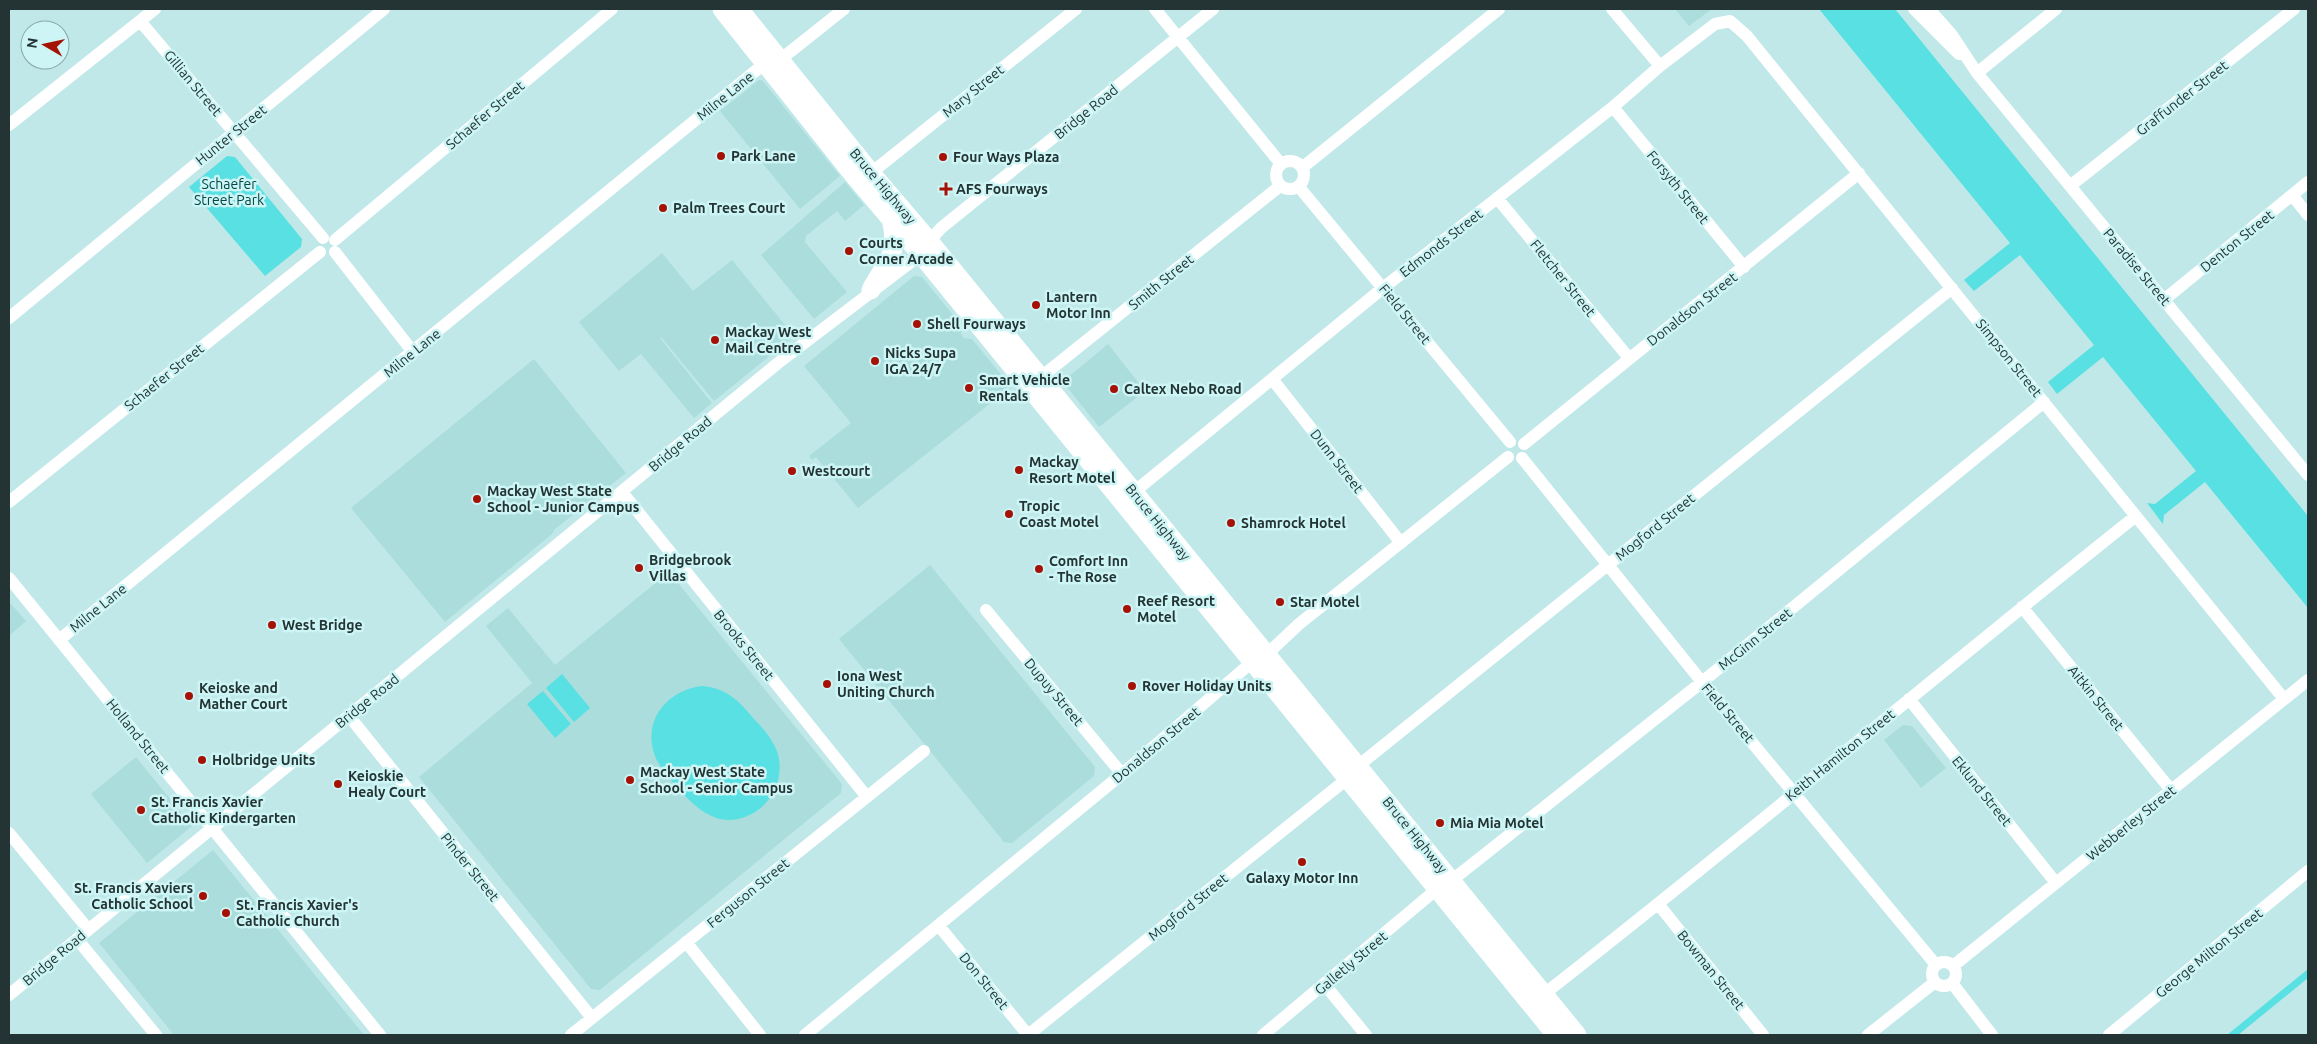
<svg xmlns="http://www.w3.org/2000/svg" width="2317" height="1044" viewBox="0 0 2317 1044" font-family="Ubuntu,sans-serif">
  <rect width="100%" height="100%" fill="#c0e8e8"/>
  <!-- built -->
  <path fill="#abdddd" d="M1675,9H1712L1689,26Z
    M759,80H762L840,176L800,209L720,111Z
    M845,182L864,205L845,221L837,211L806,236L805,242L847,292L814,319L761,255Z
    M662,253L693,291L732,260L794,336L714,401L661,337L660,338L712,403L694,418L641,354L619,371L579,322Z
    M914,276L922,277L962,326L961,334L964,338L972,339L1011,387L858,508L816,457L812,460L809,456L851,423L804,366Z
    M1108,344L1145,391L1099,427L1066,386L1067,378Z
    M534,359L626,473L555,529L552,534L445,622L351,508Z
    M930,565L1095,767L1094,776L1012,843L1004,842L839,639Z
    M669,572L842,784L841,793L600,990L591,989L419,777L532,683L486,626L508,608L555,665Z
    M9,604H11L26,621L9,636Z
    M1903,725L1912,726L1946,768L1921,788L1884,740Z
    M136,757L192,826L147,863L91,794Z
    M213,850L364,1035H174L99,943Z"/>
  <!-- green -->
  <path fill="#58e0e2" d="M1819,9H1895L2308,516V608L2205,482L2164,515L2163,524L2147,503L2155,504L2196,471L2103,357L2057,394L2048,382L2094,345L2020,255L1974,291L1964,280L2010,243Z
    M227,156L235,157L302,239L301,247L265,276L189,187Z
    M562,674L590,708L574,722L546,688Z
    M702,686C727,688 739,701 754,719C761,726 768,734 773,743C787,766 778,798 755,812C722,832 698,811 677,787C668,776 658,766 654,753C643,718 669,690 702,686Z
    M543,691L571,724L555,738L527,704Z
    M2308,969V978L2238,1035H2227Z"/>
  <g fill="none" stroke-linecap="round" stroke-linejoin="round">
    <!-- minor -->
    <path stroke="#fff" stroke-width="12" d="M1155,9L1281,164
      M1612,9L1660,66
      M1914,9L1959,54
      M1929,9L1952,35L1977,73L2308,475
      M140,21L323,238
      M781,59L844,9
      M1977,73L2056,9
      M1613,107L1744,267
      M9,125L155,9
      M1276 175a14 14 0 1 1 28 0a14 14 0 1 1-28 0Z
      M1303,167L1499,9
      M871,173L1076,9
      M2070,186L2294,9
      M1299,187L1510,442
      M2292,195L2308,215
      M1497,198L1629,358
      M335,240L612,9
      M335,252L413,352
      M2165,299L2308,182
      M9,318L384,9
      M1041,377L1280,186
      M1273,380L1401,543
      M1524,444L1859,173
      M1522,458L1702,682L1936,965
      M622,492L867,797
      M1134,492L1383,288L1613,107L1660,66L1715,24L1730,21L1747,36L2284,699
      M9,502L320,252
      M9,578L380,1035
      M2022,607L2171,790
      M986,610L1122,774
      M59,640L764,64
      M1909,699L2056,883
      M349,716L592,1018
      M1358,766L1952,288
      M9,833L88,929
      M1659,905L1763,1035
      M939,926L1028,1035L1347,779
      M77,939L156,1035
      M686,942L760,1035
      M1932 974a12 12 0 1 1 24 0a12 12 0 1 1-24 0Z
      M1953,966L2308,680
      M1952,983L1992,1035
      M1325,985L1366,1035
      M1544,994C1744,838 1937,674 2136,516
      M9,995L778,363L911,262L941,228L1213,9
      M571,1035L924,751
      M805,1035L1122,774L1252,662L1267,654L1299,624L1508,457
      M1263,1035L1437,889L1451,881L1702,682L2044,402
      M1868,1035L1935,982
      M2109,1035L2308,871"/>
    <!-- highway -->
    <path stroke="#fff" stroke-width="19" d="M722,9L852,173L929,264L1556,1035
      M739,9L871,173L929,241L1577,1035
      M871,290C886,261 900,256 891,219"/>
  </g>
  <!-- markers -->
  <g fill="#a51105" stroke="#cdf5f5" stroke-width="2">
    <circle cx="721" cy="156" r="5"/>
    <circle cx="943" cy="157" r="5"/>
    <path d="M943.5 181.5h5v5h5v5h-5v5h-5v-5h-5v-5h5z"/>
    <circle cx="663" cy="208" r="5"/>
    <circle cx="849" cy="251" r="5"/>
    <circle cx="1036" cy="305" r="5"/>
    <circle cx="917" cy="324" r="5"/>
    <circle cx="715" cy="340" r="5"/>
    <circle cx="875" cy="361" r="5"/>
    <circle cx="969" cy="388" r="5"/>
    <circle cx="1114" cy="389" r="5"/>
    <circle cx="1019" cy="470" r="5"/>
    <circle cx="792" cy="471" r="5"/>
    <circle cx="477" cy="499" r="5"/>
    <circle cx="1009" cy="514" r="5"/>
    <circle cx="1231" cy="523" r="5"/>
    <circle cx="639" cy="568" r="5"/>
    <circle cx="1039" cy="569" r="5"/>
    <circle cx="1280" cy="602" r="5"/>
    <circle cx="1127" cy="609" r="5"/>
    <circle cx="272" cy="625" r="5"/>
    <circle cx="827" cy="684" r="5"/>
    <circle cx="1132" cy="686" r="5"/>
    <circle cx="189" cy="696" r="5"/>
    <circle cx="202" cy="760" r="5"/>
    <circle cx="630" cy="780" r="5"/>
    <circle cx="338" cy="784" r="5"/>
    <circle cx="141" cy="810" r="5"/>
    <circle cx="1440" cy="823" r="5"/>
    <circle cx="1302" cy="862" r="5"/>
    <circle cx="203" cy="896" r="5"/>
    <circle cx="226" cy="913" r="5"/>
  </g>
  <g text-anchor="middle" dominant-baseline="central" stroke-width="5" stroke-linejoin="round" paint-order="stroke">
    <!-- street labels -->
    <g font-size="14" fill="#243434" stroke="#cdf5f5">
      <text transform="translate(193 83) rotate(50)">Gillian Street</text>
      <text transform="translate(973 91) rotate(-39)">Mary Street</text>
      <text transform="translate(725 96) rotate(-39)">Milne Lane</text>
      <text transform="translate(2182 98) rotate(-38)">Graffunder Street</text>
      <text transform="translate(1086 112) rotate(-39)">Bridge Road</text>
      <text transform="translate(485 115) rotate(-40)">Schaefer Street</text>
      <text transform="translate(231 135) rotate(-39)">Hunter Street</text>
      <text transform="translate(883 186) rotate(50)">Bruce Highway</text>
      <text transform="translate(1678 187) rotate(51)">Forsyth Street</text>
      <text transform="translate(2237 241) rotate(-39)">Denton Street</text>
      <text transform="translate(1441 243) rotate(-38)">Edmonds Street</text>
      <text transform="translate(2137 267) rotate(50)">Paradise Street</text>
      <text transform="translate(1563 278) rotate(51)">Fletcher Street</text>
      <text transform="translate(1161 282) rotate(-39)">Smith Street</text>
      <text transform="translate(1692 309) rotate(-38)">Donaldson Street</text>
      <text transform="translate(1405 314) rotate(51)">Field Street</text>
      <text transform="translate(412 353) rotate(-39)">Milne Lane</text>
      <text transform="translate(2009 358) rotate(51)">Simpson Street</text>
      <text transform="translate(164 377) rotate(-39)">Schaefer Street</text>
      <text transform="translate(680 444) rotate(-40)">Bridge Road</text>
      <text transform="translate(1337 461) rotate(52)">Dunn Street</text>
      <text transform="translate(1158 522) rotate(51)">Bruce Highway</text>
      <text transform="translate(1655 527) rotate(-39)">Mogford Street</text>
      <text transform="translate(98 608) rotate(-39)">Milne Lane</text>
      <text transform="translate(1755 639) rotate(-39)">McGinn Street</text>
      <text transform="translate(744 645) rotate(51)">Brooks Street</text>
      <text transform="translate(1054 692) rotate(50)">Dupuy Street</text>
      <text transform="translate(2096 698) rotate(51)">Aitkin Street</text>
      <text transform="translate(367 701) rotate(-39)">Bridge Road</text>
      <text transform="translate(1728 713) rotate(50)">Field Street</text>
      <text transform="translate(138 736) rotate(51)">Holland Street</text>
      <text transform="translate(1156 745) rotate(-40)">Donaldson Street</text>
      <text transform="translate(1840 755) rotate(-39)">Keith Hamilton Street</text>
      <text transform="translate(1982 791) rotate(51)">Eklund Street</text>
      <text transform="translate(2131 823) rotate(-39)">Webberley Street</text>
      <text transform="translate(1415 835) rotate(51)">Bruce Highway</text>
      <text transform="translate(470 867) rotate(51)">Pinder Street</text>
      <text transform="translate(748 893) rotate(-39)">Ferguson Street</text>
      <text transform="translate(1188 907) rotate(-39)">Mogford Street</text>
      <text transform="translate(2209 953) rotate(-39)">George Milton Street</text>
      <text transform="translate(54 958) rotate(-40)">Bridge Road</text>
      <text transform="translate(1351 963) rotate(-40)">Galletly Street</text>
      <text transform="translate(1711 970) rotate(51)">Bowman Street</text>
      <text transform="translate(984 981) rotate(51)">Don Street</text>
    </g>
    <!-- poi labels -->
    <g font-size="14" font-weight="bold" fill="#243434" stroke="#cdf5f5" text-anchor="start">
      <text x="731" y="156">Park Lane</text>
      <text x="953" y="157">Four Ways Plaza</text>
      <text x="956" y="189">AFS Fourways</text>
      <text x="673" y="208">Palm Trees Court</text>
      <text x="859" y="243">Courts<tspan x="859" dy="16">Corner Arcade</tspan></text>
      <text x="1046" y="297">Lantern<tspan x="1046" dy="16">Motor Inn</tspan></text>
      <text x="927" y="324">Shell Fourways</text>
      <text x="725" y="332">Mackay West<tspan x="725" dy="16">Mail Centre</tspan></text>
      <text x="885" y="353">Nicks Supa<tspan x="885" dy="16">IGA 24/7</tspan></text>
      <text x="979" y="380">Smart Vehicle<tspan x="979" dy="16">Rentals</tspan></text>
      <text x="1124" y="389">Caltex Nebo Road</text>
      <text x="1029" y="462">Mackay<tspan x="1029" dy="16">Resort Motel</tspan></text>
      <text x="802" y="471">Westcourt</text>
      <text x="487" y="491">Mackay West State<tspan x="487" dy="16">School - Junior Campus</tspan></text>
      <text x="1019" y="506">Tropic<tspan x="1019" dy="16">Coast Motel</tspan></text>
      <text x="1241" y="523">Shamrock Hotel</text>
      <text x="649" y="560">Bridgebrook<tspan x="649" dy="16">Villas</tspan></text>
      <text x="1049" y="561">Comfort Inn<tspan x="1049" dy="16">- The Rose</tspan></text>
      <text x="1137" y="601">Reef Resort<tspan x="1137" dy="16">Motel</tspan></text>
      <text x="1290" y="602">Star Motel</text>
      <text x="282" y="625">West Bridge</text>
      <text x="837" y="676">Iona West<tspan x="837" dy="16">Uniting Church</tspan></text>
      <text x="1142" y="686">Rover Holiday Units</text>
      <text x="199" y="688">Keioske and<tspan x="199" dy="16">Mather Court</tspan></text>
      <text x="212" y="760">Holbridge Units</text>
      <text x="640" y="772">Mackay West State<tspan x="640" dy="16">School - Senior Campus</tspan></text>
      <text x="348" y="776">Keioskie<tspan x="348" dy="16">Healy Court</tspan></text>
      <text x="151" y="802">St. Francis Xavier<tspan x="151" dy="16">Catholic Kindergarten</tspan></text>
      <text x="1450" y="823">Mia Mia Motel</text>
      <text x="1302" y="878" text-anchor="middle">Galaxy Motor Inn</text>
      <text x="193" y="888" text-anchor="end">St. Francis Xaviers<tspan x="193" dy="16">Catholic School</tspan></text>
      <text x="236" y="905">St. Francis Xavier's<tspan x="236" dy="16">Catholic Church</tspan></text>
    </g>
    <!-- park labels -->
    <g font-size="14" fill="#034647" stroke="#cdf5f5">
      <text x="229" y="184">Schaefer<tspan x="229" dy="16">Street Park</tspan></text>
    </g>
  </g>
  <!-- border -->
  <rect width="2317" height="1044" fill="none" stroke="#243434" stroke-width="20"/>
  <!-- north arrow -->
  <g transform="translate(45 45) rotate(279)"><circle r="24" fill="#cdf5f5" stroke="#89a8a8"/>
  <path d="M0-4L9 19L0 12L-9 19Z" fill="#a51105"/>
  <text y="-8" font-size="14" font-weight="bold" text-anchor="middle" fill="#243434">N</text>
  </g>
</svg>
